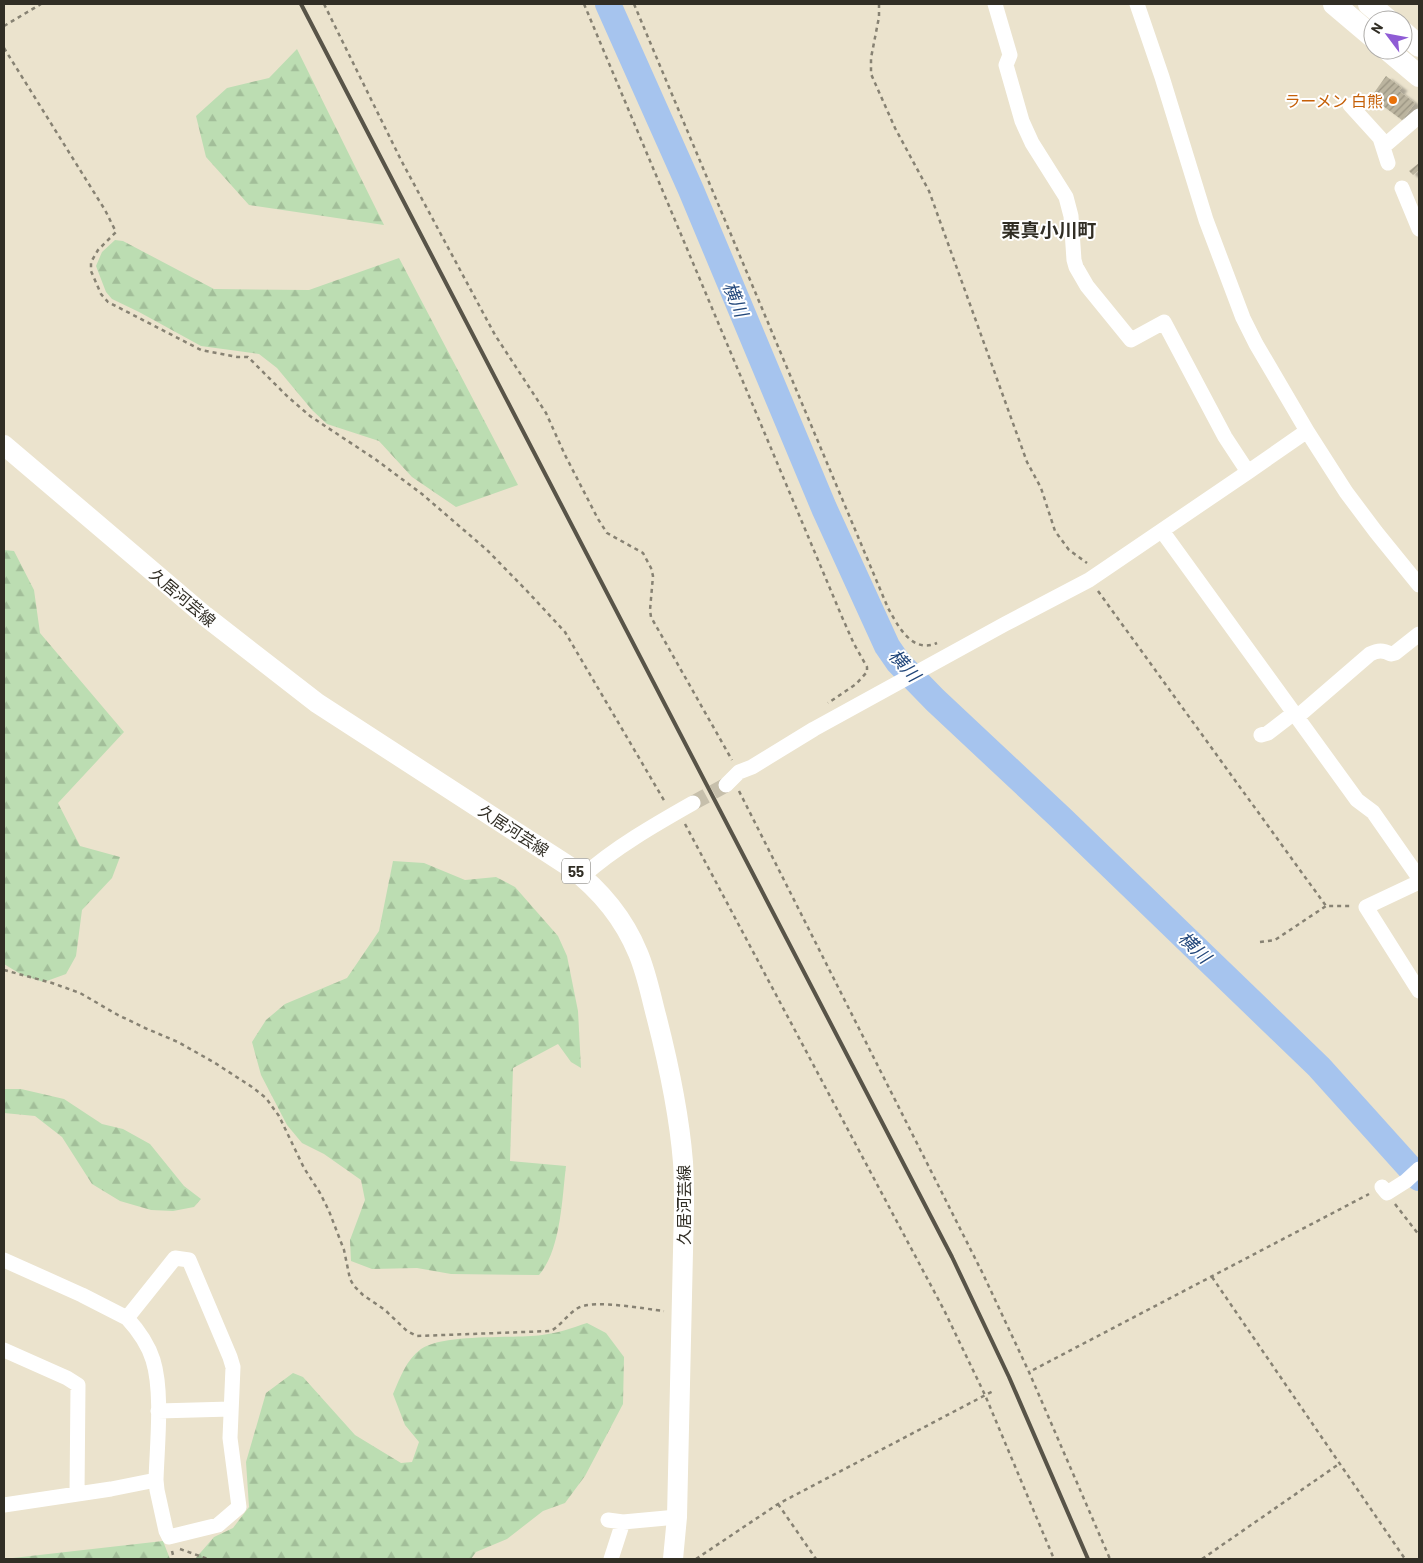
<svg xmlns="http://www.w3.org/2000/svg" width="1423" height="1563" viewBox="0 0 1423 1563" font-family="Barlow,'Noto Sans JP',sans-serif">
  <defs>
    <pattern id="forest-firs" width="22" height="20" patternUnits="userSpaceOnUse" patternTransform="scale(1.25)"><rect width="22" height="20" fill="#bcddb2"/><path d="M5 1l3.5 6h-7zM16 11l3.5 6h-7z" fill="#a2be99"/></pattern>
    <pattern id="building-hatch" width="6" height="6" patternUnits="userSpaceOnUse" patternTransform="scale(1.25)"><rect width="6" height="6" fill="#bbb49f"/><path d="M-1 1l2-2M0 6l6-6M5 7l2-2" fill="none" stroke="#999381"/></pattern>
    <filter id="shadow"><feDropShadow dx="5.5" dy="3" stdDeviation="1" flood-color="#0004"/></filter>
  </defs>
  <rect width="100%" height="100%" fill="#ebe3cd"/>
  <!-- forest -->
  <path fill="url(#forest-firs)" d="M297,49L384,225L249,205L206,157L196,116L227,88L269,78Z
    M115,240L123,241L214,289L309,290L399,258L518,485L456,507L412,477L379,441L327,424L312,410L277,368L259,354L201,346L139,312L112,299L106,292L96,266L102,252Z
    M4,550L14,551L34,590L40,633L124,732L58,803L80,846L120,857L112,878L82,910L76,956L66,974L44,982L22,975L4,964Z
    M393,861L424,863L465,880L496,877L515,887L558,936L567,956L578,1011L581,1068L571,1062L558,1044L513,1068L510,1161L566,1166C562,1198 561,1250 539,1275L451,1274L417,1268L372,1269L351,1261L350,1240L365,1200L361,1180L324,1154L302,1143L287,1125L261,1075L252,1042L266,1020L285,1004L347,978L379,931Z
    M4,1089H21L64,1099L102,1124L123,1129L150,1144L184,1186L201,1199L194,1207L173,1211L151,1210L120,1201L92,1184L62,1137L35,1116L4,1113Z
    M587,1323L606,1333L624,1357L623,1404L585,1476L565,1503L543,1511L507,1539L476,1552L471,1559H195L214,1537L233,1528L249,1507L246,1462L266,1393L293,1373L303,1377L355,1435L401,1463L412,1462L419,1442L405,1425L393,1394C400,1378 406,1360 421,1349C445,1333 512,1339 542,1335C558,1333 572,1328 587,1323Z
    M163,1541L170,1559H4Z"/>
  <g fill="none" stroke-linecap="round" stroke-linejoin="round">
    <!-- river -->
    <path stroke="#a6c4ee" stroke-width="26" d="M608,4L691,190L824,508L887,646L898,662L935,700L1062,819L1319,1067L1419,1178"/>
  </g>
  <!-- building -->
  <path fill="url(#building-hatch)" filter="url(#shadow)" d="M1386,76L1402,88L1399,91L1415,103L1402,120L1371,97Z
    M1419,163V170L1413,175L1409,171Z"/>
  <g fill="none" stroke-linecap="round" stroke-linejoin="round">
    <!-- minor-tunnel -->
    <path stroke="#c6bfab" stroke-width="15" stroke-dasharray="15 8" stroke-linecap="butt" d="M693,803L726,785"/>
    <!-- path -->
    <path stroke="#878273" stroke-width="2.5" stroke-dasharray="4 4" stroke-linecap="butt" d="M324,4L401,160L495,335L546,413L565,455L598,519L607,533L643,553L651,568L653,576L650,610L651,617L732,760
      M584,4L842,617L854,644L867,667V672L856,684L828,703
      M634,4L888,608C898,626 912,654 937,643
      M879,4V17L871,58V74L895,128L929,191L1027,462L1041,488L1055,531L1069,550L1087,563
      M4,26L41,4
      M4,48L105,210L116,232L98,250L91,262V271L101,294L108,302L201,350L237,357H248L288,397L310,416L375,459L422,494L487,550L527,591L565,632L665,802
      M1098,591L1326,906H1352
      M739,791L983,1274L1029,1372L1110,1559
      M685,824L944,1310L985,1395L1054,1559
      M1260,942L1275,940L1326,906
      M4,970L52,983L80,993L118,1015L145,1028L178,1042L215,1063L252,1087L266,1098L279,1116L304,1168L320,1193L329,1211L344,1250L350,1279L354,1286L363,1295L385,1310L407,1331L417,1336L551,1331C561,1325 568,1314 578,1308C594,1299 645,1309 664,1311
      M1395,1204L1419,1235
      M1212,1277L1405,1559
      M1033,1370L1369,1194
      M778,1504L816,1559
      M180,1549L208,1559
      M172,1551L174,1559
      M696,1559L778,1504L995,1390
      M1202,1559L1339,1464"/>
    <!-- minor -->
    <path stroke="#fff" stroke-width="15" d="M995,4L1010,55L1006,65L1022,121L1032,143L1066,197L1071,216L1074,260L1076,267L1087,286L1131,340L1164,322L1225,437L1248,472
      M1137,4L1162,77L1206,220L1243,318L1256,344L1307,431L1346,492L1376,532L1419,585
      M1350,105L1380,138L1388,163
      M1383,147L1419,116
      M1402,188L1419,229
      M1162,531L1357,800L1373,812L1419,878
      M1297,717L1370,654C1378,650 1383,650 1391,654L1395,653L1419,634
      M1261,735L1268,733L1294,713
      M726,785L739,772L752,767L814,729L1005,624L1089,580L1248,472L1307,431
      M583,876C614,848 656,824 693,803
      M1419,882L1366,907L1419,991
      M1382,1187L1387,1193L1406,1181L1419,1169
      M4,1260L82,1295L127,1318L175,1258L189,1260L230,1357L233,1367L230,1438L239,1507L218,1525L169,1537L166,1531L157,1490L156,1480L111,1489L4,1505
      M127,1318C138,1330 148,1344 153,1360C163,1392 157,1446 156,1480
      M4,1350L67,1378L78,1385L77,1494
      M158,1411L231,1409
      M608,1520L623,1522L677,1517
      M611,1559L623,1522"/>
    <!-- major -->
    <path stroke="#fff" stroke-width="20" d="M4,445L205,616L317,703L570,867C599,889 624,919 638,953C647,974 651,997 657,1019C669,1066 679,1113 683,1162C684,1177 684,1192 684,1207L677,1517L673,1559"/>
    <!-- highway -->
    <path stroke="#fff" stroke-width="22" d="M1334,4L1373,37
      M1369,4L1388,20
      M1403,32L1419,46
      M1388,50L1419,76"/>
    <!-- rail -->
    <path stroke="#585448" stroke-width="4" d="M301,4L952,1257L1009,1377L1088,1559"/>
  </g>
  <!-- markers -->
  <circle fill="#e8710a" stroke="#fff" stroke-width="2" cx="1393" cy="100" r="5"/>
  <g text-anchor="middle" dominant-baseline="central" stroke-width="4" stroke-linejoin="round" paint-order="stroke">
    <!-- shield labels -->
    <rect fill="#fff" stroke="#6f6d66" stroke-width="1" x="562" y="858.5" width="28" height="25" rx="4"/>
    <g font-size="15" font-weight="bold" fill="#312e25">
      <text x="576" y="871">55</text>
    </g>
    <!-- food labels -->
    <g font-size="16" fill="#c56008" stroke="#fff" text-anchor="end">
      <text x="1383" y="100">ラーメン 白熊</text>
    </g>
    <!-- street labels -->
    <g font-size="16" fill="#312e25" stroke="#fff">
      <text transform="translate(183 597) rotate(40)">久居河芸線</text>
      <text transform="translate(514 830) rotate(33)">久居河芸線</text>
      <text transform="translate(683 1205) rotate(-90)">久居河芸線</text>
    </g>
    <!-- water labels -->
    <g font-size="18" font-style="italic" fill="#21467a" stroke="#fff">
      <text transform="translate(736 299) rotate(67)">横川</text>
      <text transform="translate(905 665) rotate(48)">横川</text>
      <text transform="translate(1195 947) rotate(44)">横川</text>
    </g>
    <!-- quarter labels -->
    <g font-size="19" font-weight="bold" fill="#312e25" stroke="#fff">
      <text x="1049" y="229">栗真小川町</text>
    </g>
  </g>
  <!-- border -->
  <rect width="1423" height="1563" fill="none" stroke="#312e25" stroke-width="10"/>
  <!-- north arrow -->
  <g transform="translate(1388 35) rotate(302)"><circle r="24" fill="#ffffff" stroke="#adaba8"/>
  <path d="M0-4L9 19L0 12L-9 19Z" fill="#8f5cd5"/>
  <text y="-8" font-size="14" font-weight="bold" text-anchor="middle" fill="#312e25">N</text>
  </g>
</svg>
